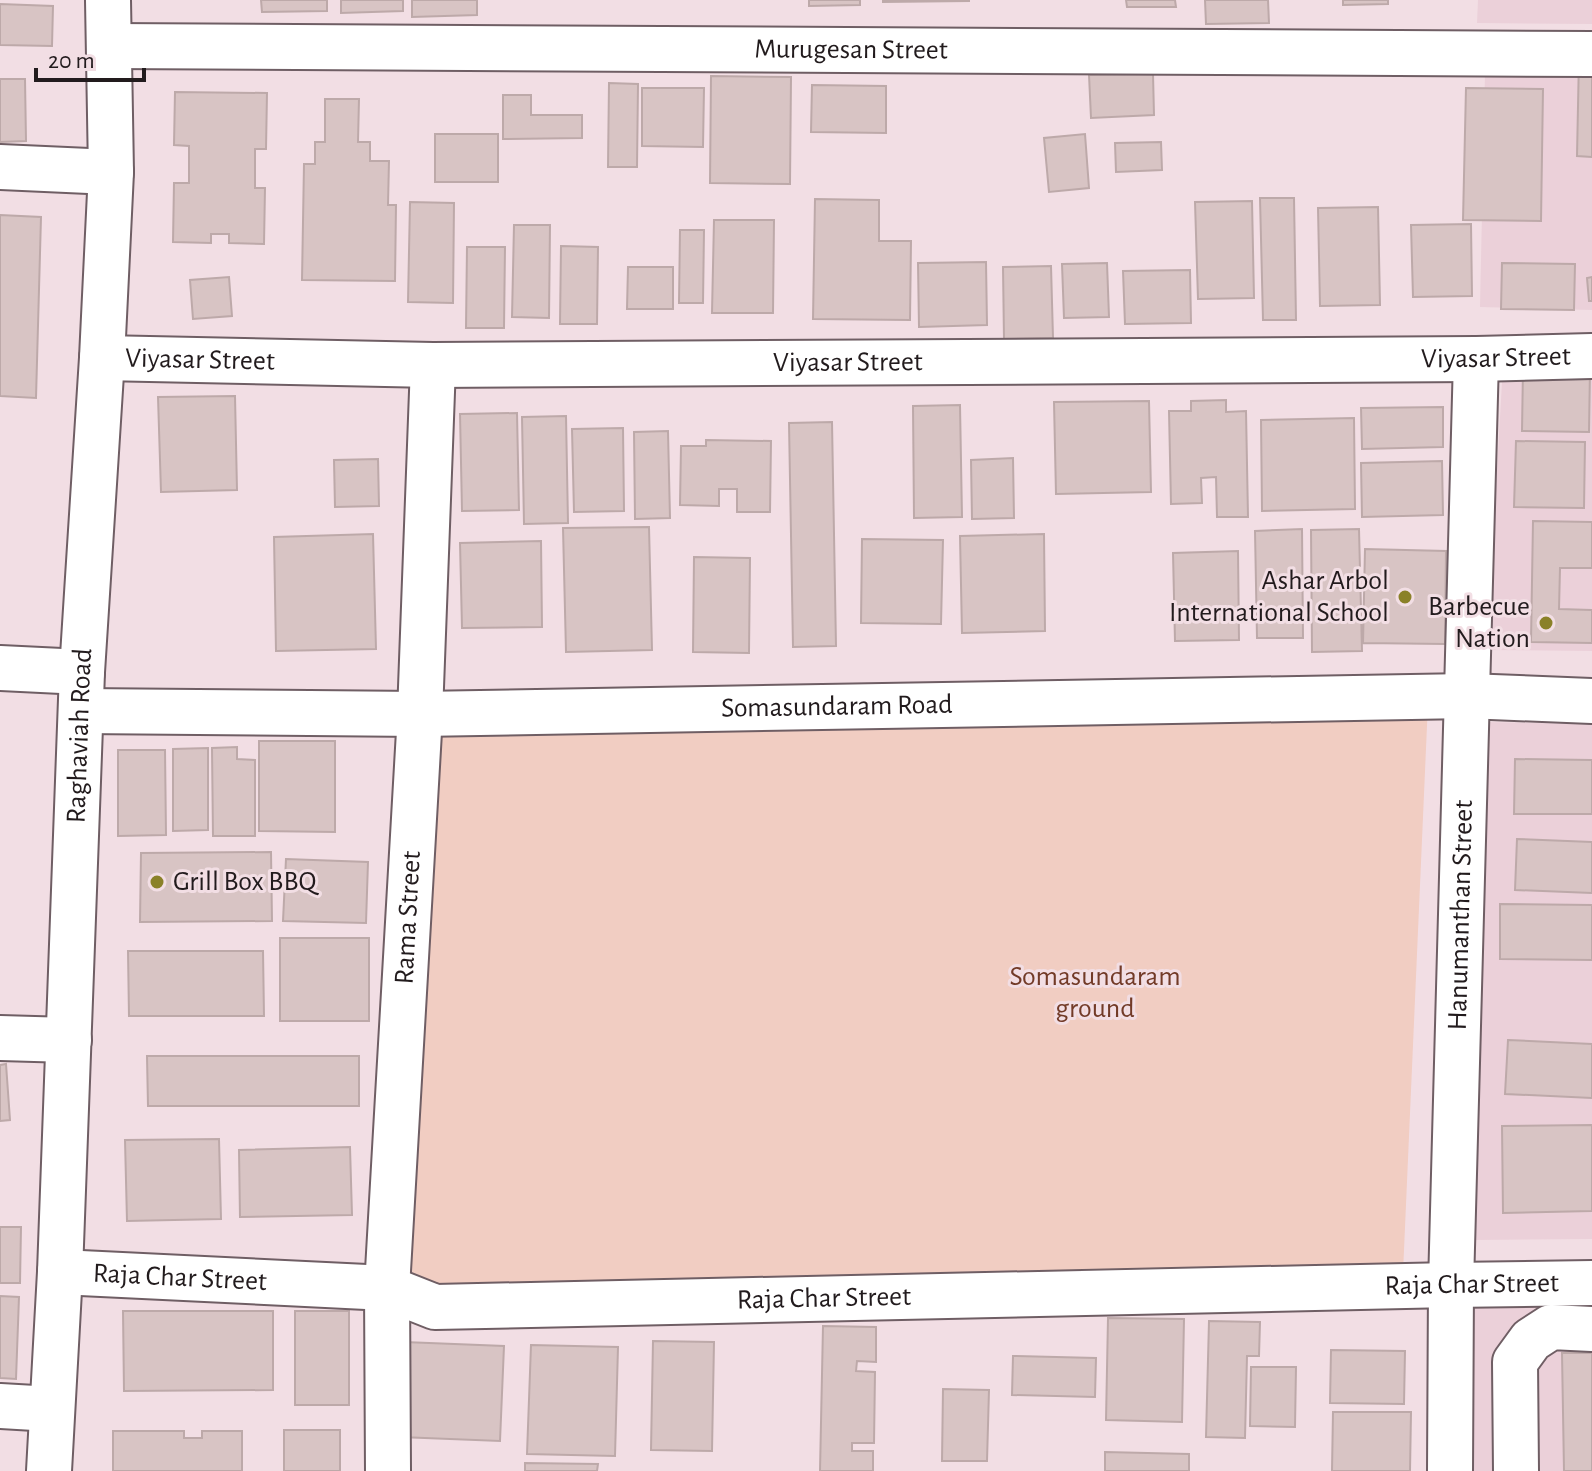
<svg xmlns="http://www.w3.org/2000/svg" width="1592" height="1471" viewBox="0 0 1592 1471" font-family="'Alegreya Sans',sans-serif">
  <rect width="100%" height="100%" fill="#f2dee4"/>
  <!-- built -->
  <path fill="#ebd0d9" d="M1478,0H1592V24L1477,23Z
    M1485,73L1592,74V310L1480,307Z
    M1503,364L1592,365V651L1487,650Z
    M1483,722L1592,724V1239L1473,1240Z
    M1470,1302H1592V1471H1468Z"/>
  <!-- green -->
  <path fill="#f1cdc2" d="M1428,703L1403,1273L394,1287L408,720Z"/>
  <!-- building -->
  <path fill="#d8c4c4" stroke="#bda9a9" stroke-width="2" d="M261,0H327V11L262,12Z
    M341,0H403V11L341,13Z
    M412,0H477V15L412,17Z
    M809,0H860V5L809,6Z
    M883,0H969V1L883,2Z
    M1126,0H1175L1176,7H1127Z
    M1205,0H1268L1269,23L1206,24Z
    M1343,0H1388V4L1343,5Z
    M0,4L53,6L52,46L0,45Z
    M1579,57H1592V157L1577,156Z
    M1153,74L1154,115L1091,118L1089,75Z
    M711,76L791,77L790,184L710,183Z
    M0,79H25L26,141L0,142Z
    M609,83L638,84L637,167H608Z
    M812,85L886,86V133L811,132Z
    M642,88H704L703,147L642,146Z
    M1466,88L1543,89L1541,221L1463,220Z
    M175,92L267,93L266,149H255V188H265L264,244L229,243V234H211V243L173,242L174,183H189V146L174,145Z
    M503,95H531V115H582V138L503,139Z
    M325,99H359L358,142H370V161H389L388,205H396L395,281L302,280L304,164H315V142H325Z
    M435,134H498V182H435Z
    M1085,134L1089,188L1049,192L1044,138Z
    M1161,142L1162,170L1116,172L1115,143Z
    M1260,198H1294L1296,320H1263Z
    M815,199L879,200V241H911L910,320L813,319Z
    M1252,201L1254,298L1198,299L1195,202Z
    M410,202L454,203L453,303L408,302Z
    M1378,207L1380,305L1320,306L1318,208Z
    M0,215L41,217L36,398L0,396Z
    M714,220H774L773,313H712Z
    M1471,224L1472,296L1413,297L1411,225Z
    M514,225H550L549,318L512,317Z
    M680,230H704L703,303H679Z
    M561,246L598,247L597,324H560Z
    M467,247H505L504,328H466Z
    M986,262L987,325L919,327L918,263Z
    M1107,263L1109,317L1064,318L1062,264Z
    M1502,263L1575,264L1574,310L1501,309Z
    M1051,266L1053,338L1004,339L1003,267Z
    M628,267H673V309H627Z
    M1190,270L1191,323L1125,324L1123,271Z
    M229,277L232,316L193,319L190,280Z
    M1592,277V301H1589L1587,278Z
    M1523,369H1590L1589,432L1522,431Z
    M235,396L237,490L161,492L158,397Z
    M1226,400V412L1246,411L1248,517H1217L1216,477L1201,478L1202,503L1171,504L1169,411H1191V401Z
    M1149,401L1151,492L1056,494L1054,402Z
    M960,405L962,517L914,518L913,406Z
    M1443,407V447L1362,449L1361,408Z
    M517,413L519,510L462,511L460,414Z
    M566,416L568,523L524,524L522,417Z
    M1354,418L1355,509L1262,511L1261,420Z
    M832,422L836,646L793,647L789,423Z
    M623,428L624,511L574,512L572,429Z
    M668,431L670,518L635,519L634,432Z
    M706,440L771,441L770,512H737V489H719V506L680,505L681,446H706Z
    M1516,441L1585,442L1584,508L1514,507Z
    M1013,458L1014,518L972,519L971,460Z
    M378,459L379,506L335,507L334,460Z
    M1442,461L1443,515L1362,517L1361,463Z
    M1533,521L1592,522V568H1560L1559,609L1592,610V643L1531,642Z
    M649,527L652,650L566,652L563,528Z
    M1302,529L1303,638H1257L1255,531Z
    M1359,529L1362,651L1312,652L1311,530Z
    M373,534L376,649L276,651L274,537Z
    M1044,534L1045,631L962,633L960,536Z
    M862,539L943,540L941,624L861,623Z
    M541,541L542,627L462,628L460,543Z
    M1365,549L1446,551L1445,644L1363,643Z
    M1238,551L1239,640L1175,641L1173,553Z
    M694,557L750,558L749,653L693,652Z
    M259,741H335V832L259,831Z
    M237,747V759L255,760V836H213L212,748Z
    M208,748V830L173,831V749Z
    M118,750H165L166,835L118,836Z
    M1515,759L1592,760V814H1514Z
    M1517,839L1592,842V893L1515,890Z
    M271,852L272,921L140,922L141,853Z
    M286,859L368,862L366,923L283,921Z
    M1500,904L1592,905V960L1500,959Z
    M280,938H369V1021H280Z
    M128,951H263L264,1016H129Z
    M1508,1040L1592,1044V1098L1505,1094Z
    M147,1056H359V1106H148Z
    M6,1064L10,1120L0,1121V1065Z
    M1592,1125V1211L1503,1213L1502,1126Z
    M219,1139L221,1219L127,1221L125,1140Z
    M350,1147L352,1215L240,1217L239,1150Z
    M0,1227H21L20,1283H0Z
    M0,1296L19,1297L16,1379L0,1378Z
    M123,1311H273V1390L124,1391Z
    M295,1311H349V1405H295Z
    M1108,1318L1184,1319L1182,1422L1106,1420Z
    M1209,1321L1260,1322L1259,1356H1247L1245,1438L1206,1437Z
    M823,1326L876,1327V1362L857,1361L856,1371L875,1372L874,1443H852V1451H873V1471H820Z
    M653,1341L714,1342L712,1451L651,1450Z
    M404,1342L504,1346L500,1441L400,1437Z
    M531,1345L618,1347L615,1456L527,1454Z
    M1331,1350L1405,1351L1404,1404L1330,1403Z
    M1562,1353H1592V1471H1564Z
    M1013,1356L1096,1358L1095,1397L1012,1395Z
    M1251,1367H1296L1295,1427L1250,1426Z
    M943,1389L989,1390L987,1461H942Z
    M1333,1412H1411L1410,1471H1332Z
    M284,1430H340V1471H284Z
    M113,1431H184V1438H202V1431H242V1471H113Z
    M1105,1452L1189,1454V1471H1105Z
    M525,1463L598,1464L597,1471H525Z"/>
  <g fill="none" stroke-linecap="round" stroke-linejoin="round">
    <defs>
      <g id="minor">
        <path id="s1" d="M109,46L1592,54"/>
        <path d="M0,167L111,172"/>
        <path id="s2" d="M102,358L433,365L1476,359L1592,356"/>
        <path d="M0,668L82,672"/>
        <path id="s3" d="M81,711L420,714L1467,696L1592,701"/>
        <path d="M0,1038L69,1040"/>
        <path id="s4" d="M60,1272L387,1288L435,1307L1451,1285L1592,1283"/>
        <path d="M0,1406L52,1409"/>
        <path id="s5" d="M49,1471L60,1272L82,672L102,358L111,172L108,0"/>
        <path id="s6" d="M388,1471L387,1288L420,714L433,365"/>
        <path id="s7" d="M1450,1471L1451,1285L1476,359"/>
        <path d="M1516,1471L1515,1362L1531,1340L1551,1327L1592,1329"/>
      </g>
    </defs>
    <!-- minor casing -->
    <use href="#minor" stroke="#6f5e64" stroke-width="48"/>
    <!-- minor -->
    <use href="#minor" stroke="#fff" stroke-width="44"/>
  </g>
  <!-- markers -->
  <g fill="#8a8128" stroke="#f2dee4" stroke-width="3">
    <circle cx="1405" cy="597" r="8"/>
    <circle cx="1546" cy="623" r="8"/>
    <circle cx="157" cy="882" r="8"/>
  </g>
  <g text-anchor="middle" dominant-baseline="central" stroke-width="6" stroke-linejoin="round" paint-order="stroke">
    <!-- street labels -->
    <g font-size="28" fill="#221b1d" stroke="#f2dee4">
      <text stroke="none"><textPath href="#s1" startOffset="742">Murugesan Street</textPath></text>
      <text stroke="none"><textPath href="#s2" startOffset="1394">Viyasar Street</textPath></text>
      <text stroke="none"><textPath href="#s2" startOffset="98">Viyasar Street</textPath></text>
      <text stroke="none"><textPath href="#s2" startOffset="746">Viyasar Street</textPath></text>
      <text stroke="none"><textPath href="#s3" startOffset="756">Somasundaram Road</textPath></text>
      <text stroke="none"><textPath href="#s5" startOffset="736">Raghaviah Road</textPath></text>
      <text stroke="none"><textPath href="#s7" startOffset="556">Hanumanthan Street</textPath></text>
      <text stroke="none"><textPath href="#s6" startOffset="554">Rama Street</textPath></text>
      <text stroke="none"><textPath href="#s4" startOffset="120">Raja Char Street</textPath></text>
      <text stroke="none"><textPath href="#s4" startOffset="1416">Raja Char Street</textPath></text>
      <text stroke="none"><textPath href="#s4" startOffset="768">Raja Char Street</textPath></text>
    </g>
    <!-- poi labels -->
    <g font-size="28" fill="#221b1d" stroke="#f2dee4" text-anchor="end">
      <text x="1389" y="581">Ashar Arbol<tspan x="1389" dy="32">International School</tspan></text>
      <text x="1530" y="607">Barbecue<tspan x="1530" dy="32">Nation</tspan></text>
      <text x="173" y="882" text-anchor="start">Grill Box BBQ</text>
    </g>
    <!-- park labels -->
    <g font-size="28" fill="#723a27" stroke="#f2dee4">
      <text x="1095" y="977">Somasundaram<tspan x="1095" dy="32">ground</tspan></text>
    </g>
  </g>
  <!-- scale -->
  <path d="M36 68v12h108v-12" fill="none" stroke="#221b1d" stroke-width="4"/>
  <text x="48" y="68" font-size="24" fill="#221b1d" stroke="#f2dee4" stroke-width="6" paint-order="stroke">20 m</text>
</svg>
